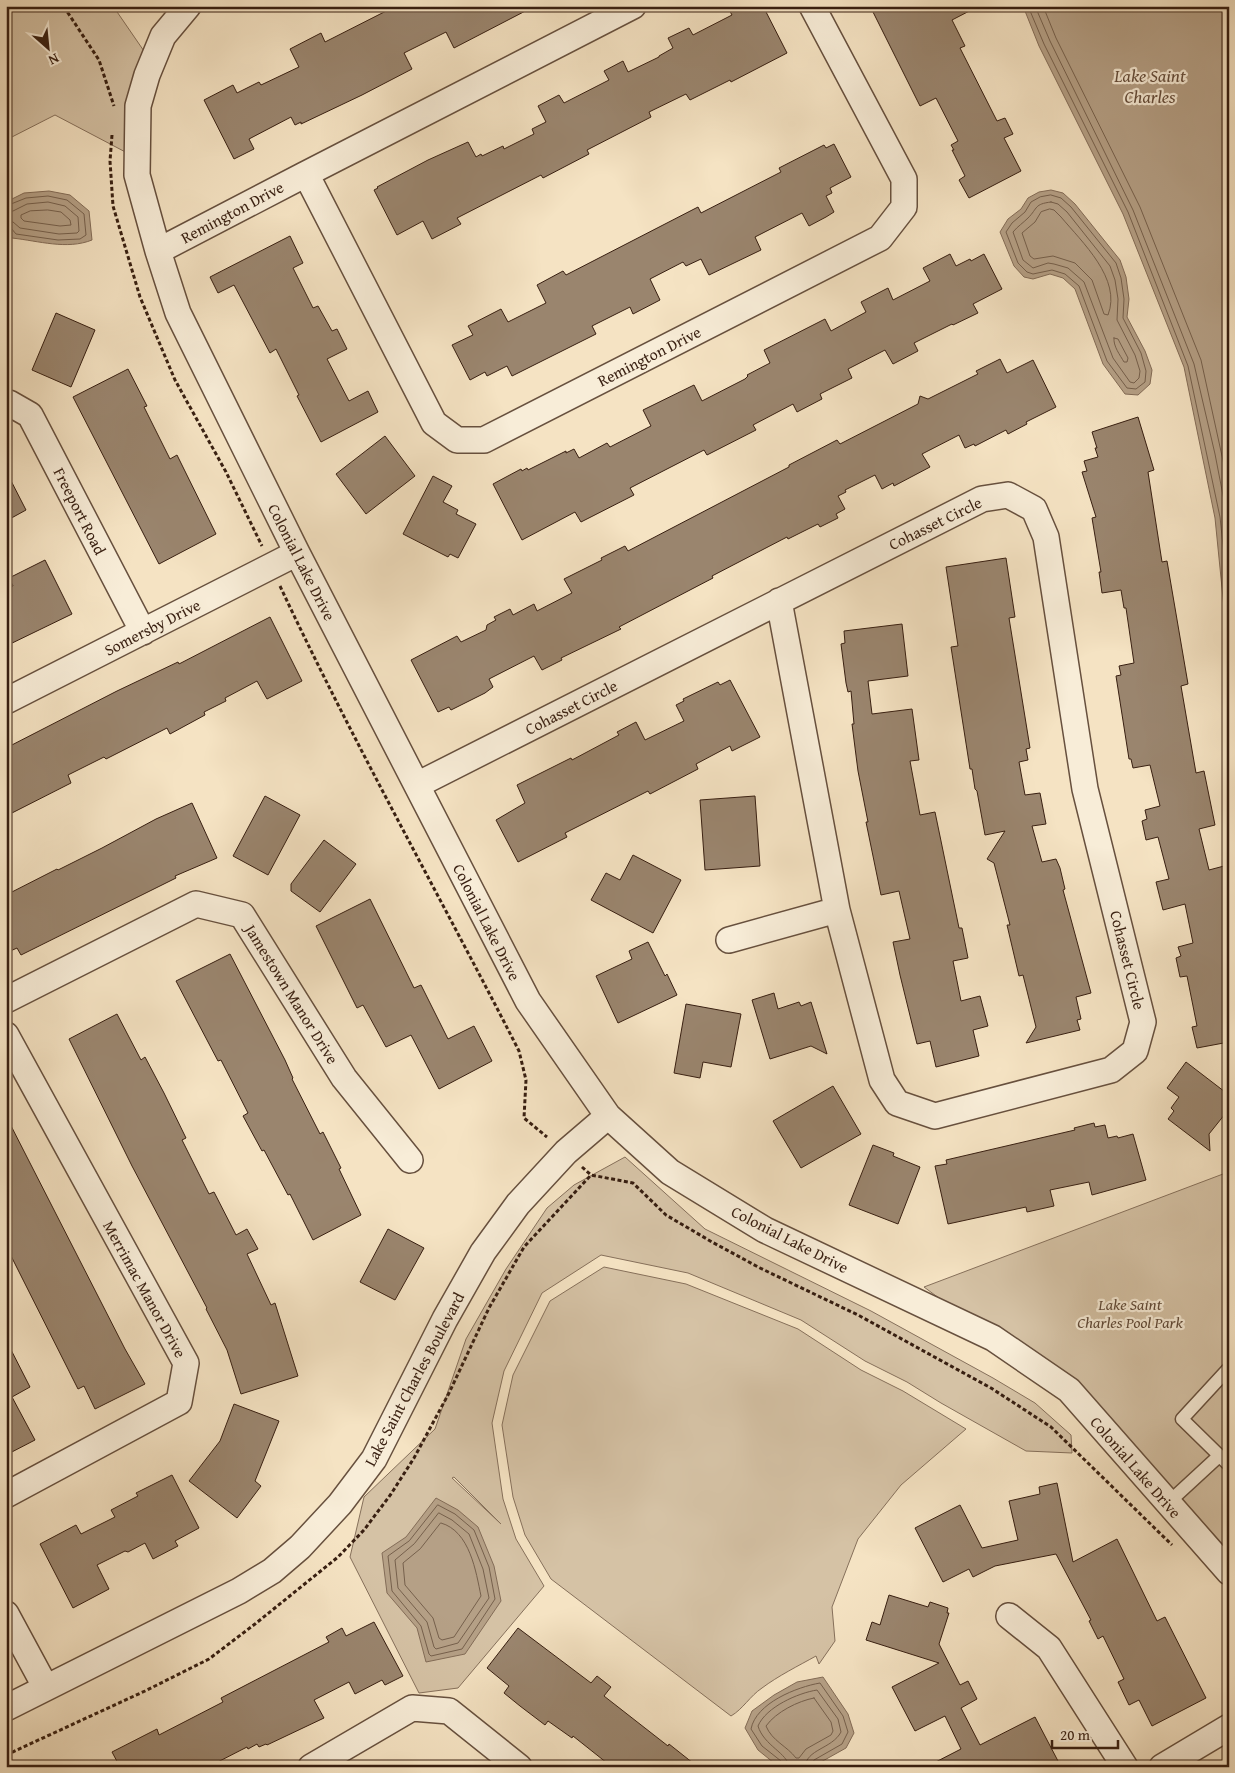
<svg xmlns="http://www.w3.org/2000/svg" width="1235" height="1773" viewBox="0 0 1235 1773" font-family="'Gentium Book Plus',serif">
  <rect width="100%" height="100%" fill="#f5e3c3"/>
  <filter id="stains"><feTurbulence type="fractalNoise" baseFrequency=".004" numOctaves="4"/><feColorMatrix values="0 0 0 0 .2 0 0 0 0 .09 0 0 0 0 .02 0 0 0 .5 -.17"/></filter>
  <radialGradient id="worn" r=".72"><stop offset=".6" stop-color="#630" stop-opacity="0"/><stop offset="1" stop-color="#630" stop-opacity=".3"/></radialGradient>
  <!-- green -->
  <path fill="#d5c2a5" stroke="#86705b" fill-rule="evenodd" d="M6,6H113L146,54L133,156L55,115L6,140Z
    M625,1157L705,1229L871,1311L993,1378L1035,1403L1071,1435L1072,1453L1026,1451L941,1403L907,1382L865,1361L801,1320L688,1273L601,1255L542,1293L504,1371L492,1423L503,1499L516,1539L544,1586L458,1688L419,1693L350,1557L364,1497L435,1429L466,1339L506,1269L547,1208L574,1185ZM454,1477L501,1524L452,1478Z
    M1229,1169V1572L1069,1390L993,1338L924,1287L1223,1174Z
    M604,1267L686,1284L798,1329L861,1370L903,1391L966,1429L901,1485L858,1539L832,1607L835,1641L819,1664L816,1656C798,1666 778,1676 762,1688C750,1696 743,1709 731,1716L551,1579L525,1535L513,1497L502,1425L513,1375L550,1301Z"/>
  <!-- water -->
  <path fill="#b5a086" stroke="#836c57" d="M1023,6H1229V628L1224,608L1215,518L1184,367L1123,214L1039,46Z
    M1051,190L1063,193L1075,204L1120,260L1126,277L1129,299L1127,317L1145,351L1152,370L1150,384L1138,395L1125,394L1103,364L1075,289L1063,278L1050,274L1033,279L1024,277L1014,266L1000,232L1008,219L1021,209L1028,198L1039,192Z
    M49,191L70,195L89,211L92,240C67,250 39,241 12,238L6,229V202L24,193Z
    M436,1498L458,1510L478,1527L494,1566L501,1601L465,1654L426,1662L417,1628L387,1593L382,1553L406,1537Z
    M823,1677L848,1714L854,1733L846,1748L812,1767H784L774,1763L758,1750L745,1728L752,1711L774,1695L797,1682Z"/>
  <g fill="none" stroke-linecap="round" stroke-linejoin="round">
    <!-- shore -->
    <path stroke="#76604c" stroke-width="1" d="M1028,6L1044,44L1128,212L1188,366L1220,517L1229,602
      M1035,6L1050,41L1133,210L1194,364L1215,454L1227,516L1229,539
      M1043,6L1056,38L1140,207L1201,360L1229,488
      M1051,195L1061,198L1071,207L1116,263L1121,278L1124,299L1123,318L1141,353L1146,371L1145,382L1136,389L1127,388L1107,361L1079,286L1065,274L1052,270L1033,274L1027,272L1018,263L1006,232L1012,223L1025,212L1031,202L1040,197Z
      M1051,202L1058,204L1067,212L1110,266L1115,280L1118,299L1117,320L1135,355L1140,371L1139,378L1134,383L1130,382L1113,358L1084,282L1068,268L1054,264L1048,263L1033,268L1023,260L1013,232C1018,226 1023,223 1028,218C1038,208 1034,204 1051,202Z
      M6,206L26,198L48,196L67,200L84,214L86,235L80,239L58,240L16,234L11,228L6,227
      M1050,209L1054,210L1061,217C1082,242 1122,279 1108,315L1104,314L1092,280L1075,263L1053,256L1034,259L1030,256L1022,233L1035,222L1041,212Z
      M48,210L61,212L70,220L71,225L60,226L24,221L21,218V215L30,211Z
      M6,212L13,211L27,204L48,202L65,206L78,217L79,231L77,233L59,234L20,228L13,222L6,221
      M1114,338L1118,339L1128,358L1127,362H1124C1120,355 1113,346 1114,338Z
      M438,1505L455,1514L474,1530L489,1567L495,1599L462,1649L431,1656L429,1654L421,1626L392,1591L388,1556L409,1541Z
      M439,1513L452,1520L469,1534L483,1569L489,1598L458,1643L436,1649L434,1647L427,1622L398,1588L395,1560L414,1544Z
      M441,1523C470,1531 476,1572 481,1596L454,1637L442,1640L439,1638L433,1618L405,1585L403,1563L420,1549Z
      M814,1698L831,1722L833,1731L831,1735L806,1749L799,1758H796C787,1746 772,1741 766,1726C776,1712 798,1701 814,1698Z
      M783,1767L781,1761L762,1746L751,1729C756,1703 797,1687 820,1683L843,1716L848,1732L842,1744L814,1760L811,1767
      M789,1767C788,1753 764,1746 758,1726C766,1707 798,1693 817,1690L838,1719L841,1732C832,1749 806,1749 805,1767"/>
  </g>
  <!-- building -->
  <path fill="#9a856e" stroke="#381f11" d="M396,6H535L454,48L446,32L404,53L412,69L362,95L301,124V122L295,125L291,117L249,139L254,149L234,159L204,100L233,85L237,93L259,82L261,85L299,67L290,49L321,33L325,42Z
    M727,6H763L787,53L731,82L730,80L690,100L686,94L649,112L651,117L587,150L589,154L543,178L541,175L457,218L461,224L432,239L423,221L397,235L374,190L378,188L377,187L428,160L468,142L476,157L481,154L482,156L503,146L504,149L534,134L532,129L546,122L538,106L559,95L564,103L609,80L604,71L623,61L628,72L659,57V56L673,48L668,38L689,28L693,35L732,15Z
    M870,6H979L952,20L965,46L960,48L997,121L1005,118L1013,134L1004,138L1021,171L969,198L959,180L965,176L952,150H954L951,145L958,141L936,98L920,106Z
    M834,144L851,177L830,188L832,193L826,196L834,212L826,217L809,226L802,213L755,237L761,250L709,275L701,259L686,266L683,262L650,279L660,300L633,314L630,307L592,326L596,334L512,376L507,366L487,376L485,372L470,380L452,345L473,335L468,326L501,309L508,322L546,303L537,285L563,271L566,275L698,207L701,213L781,172L779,168L824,145L826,148Z
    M290,236L303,263L293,268L313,308L318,306L332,331L337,329L347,349L327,359L349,401L368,391L378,412L321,442L297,396L299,395L276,349L270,353L234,285L218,293L210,277Z
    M950,254L956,266L970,259L971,261L984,254L1002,289L973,304L978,313L953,325L952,324L914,343L918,351L893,364L885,350L848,369L852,378L820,394L822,399L797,412L793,404L753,425L756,430L707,455L704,450L630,488L634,495L581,522L575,512L522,540L493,484L521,469L522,471L527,468L528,470L566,451V453L574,449L579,458L607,443L610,447L651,426L643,410L694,385L702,401L745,379L748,376L747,375L770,363L764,350L825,319L831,331L866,312L861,302L888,288L893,300L930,281L923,268Z
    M56,313L95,330L71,387L32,370Z
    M1000,359L1007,373L1033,360L1056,407L1026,422L1027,424L1008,434L1006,430L975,446L974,444L965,448L959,435L922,454L930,467L894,486L893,483L882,489L875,475L845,490L846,492L838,496L845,509L836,514L838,518L820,527L818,524L788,539L787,537L712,576L713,578L619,627L621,629L561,658L562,660L542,670L534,656L489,679L493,687L485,693L451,710L449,707L438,712L411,660L457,636L461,642L486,630L487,625L496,620L494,617L510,609L513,615L534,604L537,611L572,593L564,579L602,560L601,558L625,546L628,551L789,467V465L837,440L840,444L918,404L920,396L928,399L978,374L976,371Z
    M128,369L147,406L144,407L170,459L177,455L216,534L159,564L73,397Z
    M1138,417L1154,470L1148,472L1162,562L1167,561L1188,684L1181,686L1196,773L1204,771L1215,825L1199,829L1209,870L1224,866L1229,885V1042L1197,1048L1192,1027L1197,1026L1187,976L1180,977L1176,958L1181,956L1178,947L1193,943L1185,904L1163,910L1156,882L1169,879L1158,837L1146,840L1142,821L1147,819L1145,810L1160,806L1150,765L1133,768L1131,759H1129L1116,676L1121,675L1119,666L1134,663L1126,608H1124L1121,590L1102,593L1099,572H1101L1092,518L1096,517L1082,472L1087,471L1084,461L1098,457L1095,448H1097L1092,432Z
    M385,436L415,476L366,514L336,474Z
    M6,471L26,510L6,521Z
    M433,476L452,486L443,502L458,510L456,514L476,524L458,558L450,554L448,557L403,534Z
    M1006,558L1015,617L1009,618L1030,748L1026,749L1028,760L1019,762L1025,795L1040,793L1046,824L1032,826L1042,862L1056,859L1060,868L1065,889L1063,890L1091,993L1076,997L1081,1019L1077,1020L1080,1030L1026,1043L1036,1027L1023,975L1019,976L1007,925H1010L994,863L987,859L1005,831L985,835L977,791L975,789L972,769H970L951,647L958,646L946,567Z
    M45,560L72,614L6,646V589L13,586L9,578Z
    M270,617L302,681L267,699L257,681L225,698L226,701L204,712L205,715L170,734L167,728L106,759L104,757L68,775L71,783L6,816V748L117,691L178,662L179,664Z
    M902,624L908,676L868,681L872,714L912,709L919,760L910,761L920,815L935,812L959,928H962L968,958L953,961L961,1001L980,996L988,1026L973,1030L979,1056L936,1067L930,1041L917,1044L900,975L893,942L910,939L899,891L881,895L866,822H868L858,771L852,724H854L851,691L848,692L846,683L841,644L845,643L844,631Z
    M730,680L760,737L732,751L730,746L696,764L698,769L650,794L648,791L565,833L567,837L518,862L496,820L525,803L517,785L571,758L572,760L619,735L617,732L636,722L645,740L684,721L676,705L684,701L683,699L718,682L720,685Z
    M265,796L300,815L268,875L233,856Z
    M755,796L760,866L705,870L700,800Z
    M192,803L217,858L175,876L176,878L21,955L17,948L6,953V895L57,869L58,870L102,848L156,819Z
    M324,840L356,864L320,912L291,891V884Z
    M633,855L681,880L653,933L591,900L606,873L620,880Z
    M370,899L414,988L421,985L448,1039L474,1026L492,1061L439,1089L411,1035L386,1047L363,1005L357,1008L316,926Z
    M648,942L665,976L667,974L677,995L618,1023L596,976L632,959L629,951Z
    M230,954L285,1060L293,1078L292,1079L320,1134L323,1132L341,1168L339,1169L361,1215L313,1240L290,1194L288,1195L264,1150L262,1151L243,1116L248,1113L221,1060L218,1061L176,981Z
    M774,993L778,1009L799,1002L801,1006L811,1002L827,1054L811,1046L770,1059L752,1000Z
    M686,1004L741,1014L731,1067L703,1062L700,1078L674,1073Z
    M117,1014L141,1060L145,1057L164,1093L186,1138L182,1140L209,1194L214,1192L236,1235L247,1229L258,1249L247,1254L271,1305L275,1303L298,1376L241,1394L227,1350L206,1309L207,1308L132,1166L69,1039Z
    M1186,1062L1229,1095V1109L1209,1134L1210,1151L1168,1119L1174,1111L1171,1108L1179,1097L1167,1088Z
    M833,1086L861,1134L801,1168L773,1121Z
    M6,1116L125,1349L145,1384L95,1409L84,1386L78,1389L6,1246Z
    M1094,1123L1095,1127L1105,1125L1108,1138L1117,1136L1118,1138L1133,1134L1146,1180L1092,1195L1089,1182L1050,1190L1054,1206L1027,1212L1026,1207L948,1224L935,1166L947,1164L946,1160L1075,1130L1074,1128Z
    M873,1145L894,1153L893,1156L920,1167L898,1224L849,1205Z
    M388,1229L424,1248L395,1300L360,1282Z
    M6,1340L30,1387L12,1397L35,1440L6,1455Z
    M234,1404L279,1421L255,1481L261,1486L237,1518L189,1481L220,1441Z
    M172,1475L199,1528L175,1541L178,1546L153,1559L145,1543L128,1552L125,1551L97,1565L109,1589L73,1608L40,1544L76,1525L81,1534L115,1517L111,1510L138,1496L136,1493Z
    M1057,1483L1073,1562L1117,1539L1157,1621L1165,1617L1206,1698L1152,1726L1139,1700L1129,1705L1118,1682L1124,1679L1103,1636L1098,1639L1089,1621L1091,1620L1056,1554L995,1566L973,1577L969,1569L943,1582L915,1528L960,1505L982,1548L1018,1540L1009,1501L1040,1494L1039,1487Z
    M889,1595L928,1607L930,1602L948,1608L947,1613H949L939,1644L960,1685L968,1681L977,1699L961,1708L980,1745L1035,1717L1058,1761L1048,1767H926L961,1749L945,1716L915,1731L892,1687L939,1663L866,1640L872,1622L880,1625Z
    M374,1622L403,1676L385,1685L382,1680L355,1694L349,1682L314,1700L324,1718L267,1745L266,1744L259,1747L257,1744L248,1749L247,1747L208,1767H120L112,1752L157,1729L159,1735L223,1702L221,1698L329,1642L326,1637L342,1628L346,1636Z
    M518,1628L591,1683L597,1676L611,1687L604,1696L668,1746L669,1744L698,1767H612L573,1736L572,1738L548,1721L545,1725L520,1706L504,1693L509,1686L487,1668Z"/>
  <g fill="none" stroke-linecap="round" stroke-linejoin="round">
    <defs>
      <path id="lane" d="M1229,1368L1182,1419L1229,1465
        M1168,1503L1219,1456"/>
      <path id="street" d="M188,6L163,36L147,75L138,106L137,175L158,251L178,313L297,553L528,1001L608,1116L670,1172L765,1230L993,1338L1069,1390L1229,1572
        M633,6L306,174L434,423L457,440H484L880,238L904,207V179L812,6
        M158,251L306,174
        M6,403H9L30,415L143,632
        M6,701L297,553
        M417,785L982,499L1008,495L1034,509L1046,537L1085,789L1143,1022L1135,1051L1111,1070L935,1116L897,1103L882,1080L837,910L779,601
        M729,940L837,910
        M6,1000L196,904L242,915L344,1078L410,1160
        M6,1035L186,1363L179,1402L6,1495
        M6,1614L46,1688
        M1009,1616L1049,1648L1125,1767
        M6,1708L239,1591L272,1571L300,1547L340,1504L374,1459L445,1319L483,1252L518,1204L566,1152L608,1116
        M311,1767L412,1708L449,1711L519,1767
        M1162,1767L1229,1727"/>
    </defs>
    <!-- lane casing -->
    <use href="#lane" stroke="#67503e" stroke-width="15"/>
    <!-- street casing -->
    <use href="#street" stroke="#67503e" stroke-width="28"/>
    <!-- path -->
    <path stroke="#381f11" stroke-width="3" stroke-dasharray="4 2.5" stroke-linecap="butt" d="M66,6L68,13L99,60L114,106
      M112,135L110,161L113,206L140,297L175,380L226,472L262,546
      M280,586C354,744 440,896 519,1051L526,1080L524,1118L547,1137
      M582,1167L591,1175L633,1183L666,1215L712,1242L760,1268L858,1315L991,1388L1051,1427L1172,1545
      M6,1755L145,1691L209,1659L255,1624L338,1557L364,1530L391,1494L414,1458L449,1393L489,1308L524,1247L591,1175"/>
    <!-- lane -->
    <use href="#lane" stroke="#f8edd8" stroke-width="12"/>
    <!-- street -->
    <use href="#street" stroke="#f8edd8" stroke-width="25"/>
  </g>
  <g text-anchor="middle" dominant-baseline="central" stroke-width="4.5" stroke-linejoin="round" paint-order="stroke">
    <!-- street labels -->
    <g font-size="16" fill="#381f11" stroke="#f8edd8">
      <text transform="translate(232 212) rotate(-28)">Remington Drive</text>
      <text transform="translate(649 356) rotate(-27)">Remington Drive</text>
      <text transform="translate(80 511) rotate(63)">Freeport Road</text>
      <text transform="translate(935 523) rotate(-26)">Cohasset Circle</text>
      <text transform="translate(302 562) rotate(63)">Colonial Lake Drive</text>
      <text transform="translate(152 627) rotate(-27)">Somersby Drive</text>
      <text transform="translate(571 707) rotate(-27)">Cohasset Circle</text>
      <text transform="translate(487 922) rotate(63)">Colonial Lake Drive</text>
      <text transform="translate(1128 960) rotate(76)">Cohasset Circle</text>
      <text transform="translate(292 994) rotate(58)">Jamestown Manor Drive</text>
      <text transform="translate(790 1239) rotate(27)">Colonial Lake Drive</text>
      <text transform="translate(145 1289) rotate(61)">Merrimac Manor Drive</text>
      <text transform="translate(414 1379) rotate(-62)">Lake Saint Charles Boulevard</text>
      <text transform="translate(1136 1467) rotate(49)">Colonial Lake Drive</text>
    </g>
    <!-- park labels -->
    <g font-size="16" font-style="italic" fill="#5f4836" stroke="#f8edd8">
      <text x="1130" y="1304">Lake Saint<tspan x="1130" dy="18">Charles Pool Park</tspan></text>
    </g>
    <!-- water labels -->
    <g font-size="18" font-style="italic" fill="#644c3a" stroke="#f8edd8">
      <text x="1150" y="75">Lake Saint<tspan x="1150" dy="21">Charles</tspan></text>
    </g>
  </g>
  <!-- margin -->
  <rect width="1235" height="1773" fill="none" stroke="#f5e3c3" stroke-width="25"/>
  <rect x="8" y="8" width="1220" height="1758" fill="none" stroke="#381f11" stroke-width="2.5"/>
  <rect x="12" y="12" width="1210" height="1748" fill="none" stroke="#381f11"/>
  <!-- north arrow -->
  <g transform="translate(48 48) rotate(153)" stroke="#f8edd8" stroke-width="4" paint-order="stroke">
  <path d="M0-4L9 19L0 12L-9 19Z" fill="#381f11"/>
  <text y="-8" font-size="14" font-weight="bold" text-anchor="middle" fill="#381f11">N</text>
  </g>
  <!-- scale -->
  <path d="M1052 1740v8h66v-8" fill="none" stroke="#381f11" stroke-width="2.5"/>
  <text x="1060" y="1740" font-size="15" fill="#381f11" stroke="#f8edd8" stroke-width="4" paint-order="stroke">20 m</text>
  <rect width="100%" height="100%" filter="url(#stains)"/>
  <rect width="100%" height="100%" fill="url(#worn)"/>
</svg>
